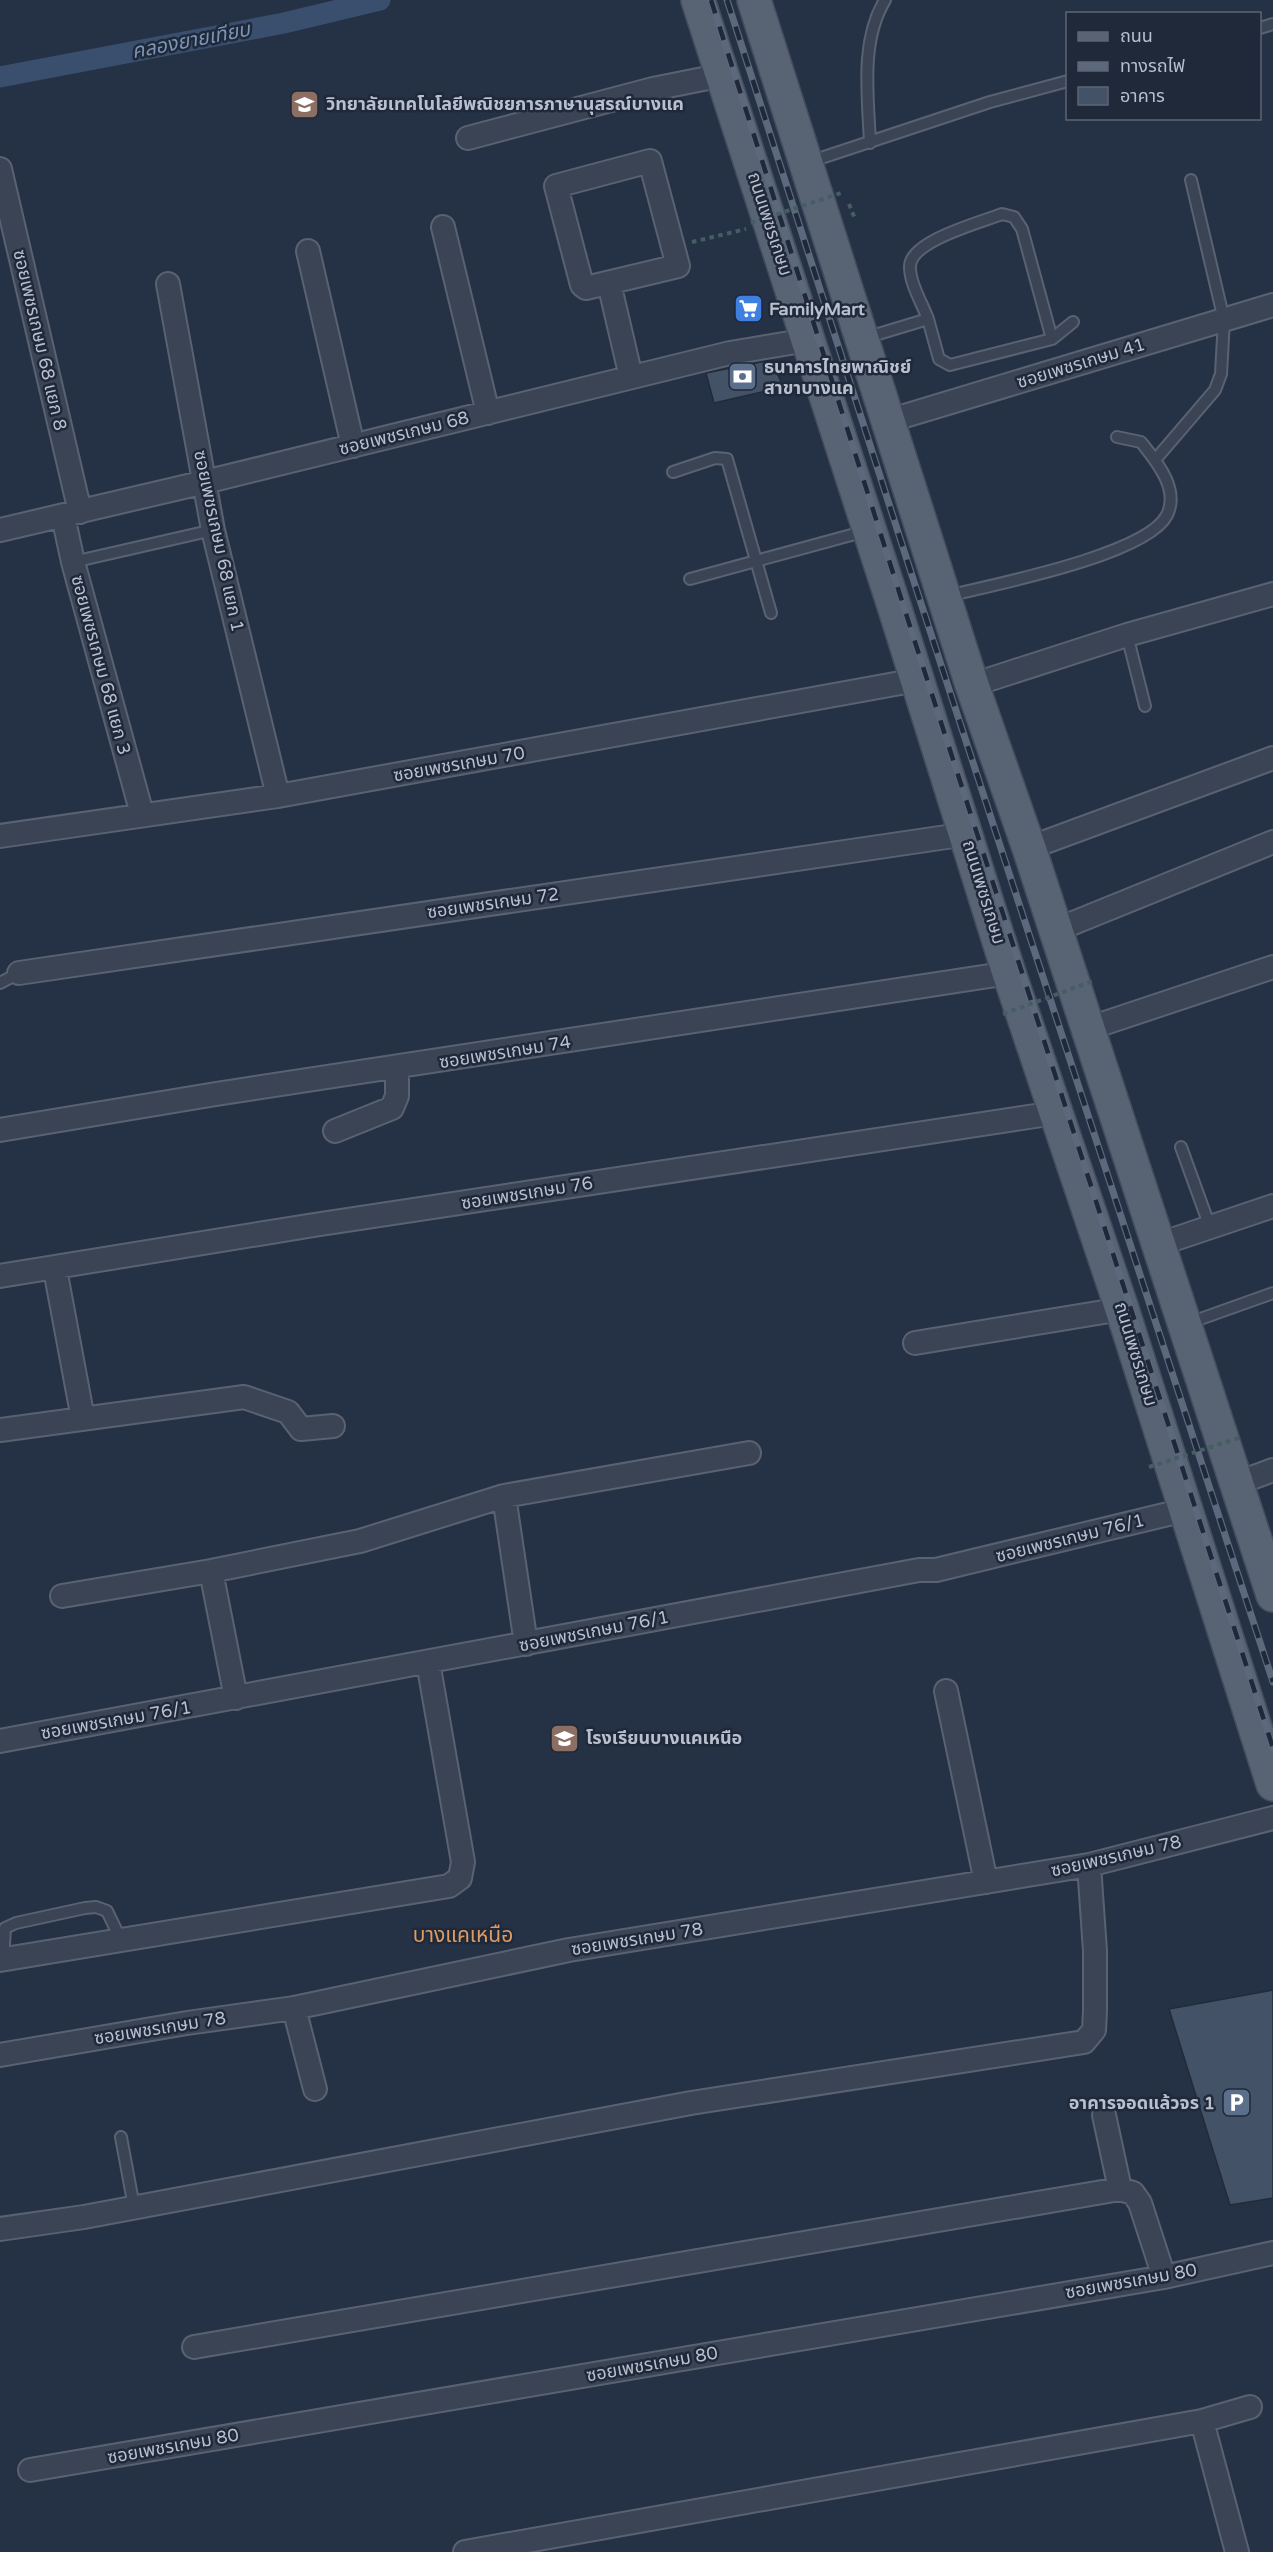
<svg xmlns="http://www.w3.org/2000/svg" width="1273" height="2552" viewBox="0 0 1273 2552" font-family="'Varela Round','Noto Sans Thai',sans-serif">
  <rect width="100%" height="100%" fill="#253245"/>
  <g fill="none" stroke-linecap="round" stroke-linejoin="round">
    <!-- canal -->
    <path stroke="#3a4e6e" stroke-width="21" d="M0,77L284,23L380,0"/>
  </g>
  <!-- building -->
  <path fill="#445267" stroke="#212b3c" stroke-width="1.5" d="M772,360L783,387L714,403L706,373Z
    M1273,1990V2198L1230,2205L1169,2009Z"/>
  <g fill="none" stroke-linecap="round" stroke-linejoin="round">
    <defs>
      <path id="lane" d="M1260,28L1273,24
        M870,143C868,96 860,41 885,0
        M809,162L990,102L1068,81
        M928,319C922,303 910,284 910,267C909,241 982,222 1002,214L1014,217L1022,229L1052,339
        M865,338L928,319L939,359L950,365L1052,339L1073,322
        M1155,460L1215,390L1221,374L1224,320L1191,180
        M673,472L715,458L727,459L771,613
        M73,562L213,530
        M690,579L866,531
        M947,596C992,585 1147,555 1167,515C1180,489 1156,461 1141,442L1117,437
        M1127,635L1145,706
        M0,983L19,973
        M1181,1147L1210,1227
        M1189,1323L1273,1293
        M3,1960L5,1928L16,1923L85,1908L96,1907L107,1911L121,1940
        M121,2137L134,2207"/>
      <path id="street" d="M468,138L653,89L723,75
        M650,161L678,266L586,288L582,285L556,186Z
        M0,169L80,512
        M443,227L488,413
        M308,251L353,446
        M609,283L631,377
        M168,284L213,530L278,796
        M888,421L1273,305
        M63,516L73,562L142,814
        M0,530L205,482L730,353L808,340
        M972,685L1127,635L1273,594
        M0,836L278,796L917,680
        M1029,848L1273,758
        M1056,930L1273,842
        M19,973L967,834
        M1087,1029L1273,967
        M0,1130L216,1094L1009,973
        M335,1131L392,1108L397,1096V1068
        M1157,1245L1273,1206
        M55,1269L83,1419
        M0,1276L314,1225L1055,1113
        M915,1343L1122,1309
        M0,1430L244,1397L288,1412L301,1429L333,1426
        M1238,1483L1273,1470
        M504,1496L526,1644
        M211,1571L236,1698
        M62,1596L211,1571L360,1541L504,1496L749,1453
        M946,1691L986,1882
        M0,1741L919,1570H936L1185,1510
        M0,1960L449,1886L460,1878L463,1862L428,1662
        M294,2008L315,2089
        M0,2055L187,2023L294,2008L569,1950L1089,1865L1273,1818
        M1104,2115L1120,2189
        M0,2229L84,2217L691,2103L1084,2042L1094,2030L1095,2011V1951L1089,1865
        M194,2347L1120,2189L1133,2193L1140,2203L1164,2277
        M1202,2421L1237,2552
        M30,2470L1164,2277L1273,2253
        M465,2552L1202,2421L1250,2407"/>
      <path id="primary" d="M698,0L895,609L1009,973L1122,1309L1273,1784
        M754,0L972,685L1029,848L1273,1595"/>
    </defs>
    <!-- lane casing -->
    <use href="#lane" stroke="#596271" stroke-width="14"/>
    <!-- street casing -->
    <use href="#street" stroke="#596271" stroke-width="26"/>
    <!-- primary casing -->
    <use href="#primary" stroke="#444d5d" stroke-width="36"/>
    <!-- path -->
    <path stroke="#465e62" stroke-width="4" stroke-dasharray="4.5 4.5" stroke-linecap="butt" d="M849,204L855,219
      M692,242L746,229"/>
    <!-- lane -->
    <use href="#lane" stroke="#3a4454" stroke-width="10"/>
    <!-- street -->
    <use href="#street" stroke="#3a4454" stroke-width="22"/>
    <!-- primary -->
    <use href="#primary" stroke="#586374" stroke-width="33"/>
    <defs>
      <path id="rail" d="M711,0L915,642L1273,1748
        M727,0L917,591L1273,1682"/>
    </defs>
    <!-- rail casing -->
    <use href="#rail" stroke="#5c687b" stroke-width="7"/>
    <!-- rail -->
    <use href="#rail" stroke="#1f293a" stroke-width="4.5" stroke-dasharray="14" stroke-linecap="butt"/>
    <!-- path-bridge -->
    <path stroke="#465e62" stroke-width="4" stroke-dasharray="4.5 4.5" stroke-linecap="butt" d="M751,223L844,192
      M1003,1014L1093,981
      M1149,1467L1242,1437"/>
  </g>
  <!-- icons -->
  <defs>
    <symbol id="university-square" viewBox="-11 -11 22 22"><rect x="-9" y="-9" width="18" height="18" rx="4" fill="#8d6e63" stroke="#1f293a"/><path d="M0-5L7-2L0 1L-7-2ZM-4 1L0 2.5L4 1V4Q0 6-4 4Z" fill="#fff"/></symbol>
    <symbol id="supermarket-square" viewBox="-11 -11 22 22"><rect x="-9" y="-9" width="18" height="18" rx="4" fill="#3f7fe0" stroke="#1f293a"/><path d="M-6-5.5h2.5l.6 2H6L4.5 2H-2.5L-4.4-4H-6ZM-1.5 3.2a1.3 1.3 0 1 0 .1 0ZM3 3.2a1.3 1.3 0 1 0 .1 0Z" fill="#fff"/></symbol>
    <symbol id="bank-square" viewBox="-11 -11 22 22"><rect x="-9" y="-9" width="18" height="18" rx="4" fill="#5c6f8a" stroke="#1f293a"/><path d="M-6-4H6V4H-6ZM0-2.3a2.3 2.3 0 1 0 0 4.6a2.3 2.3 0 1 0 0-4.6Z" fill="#fff"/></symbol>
    <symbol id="school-square" viewBox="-11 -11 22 22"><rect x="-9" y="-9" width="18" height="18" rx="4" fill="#8d6e63" stroke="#1f293a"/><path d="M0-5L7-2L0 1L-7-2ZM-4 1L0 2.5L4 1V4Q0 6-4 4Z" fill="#fff"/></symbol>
    <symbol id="parking-square" viewBox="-11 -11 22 22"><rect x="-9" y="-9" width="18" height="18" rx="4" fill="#5c6f8a" stroke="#1f293a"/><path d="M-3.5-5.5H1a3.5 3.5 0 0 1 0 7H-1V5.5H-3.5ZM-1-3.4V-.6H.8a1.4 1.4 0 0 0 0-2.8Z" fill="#fff"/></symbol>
  </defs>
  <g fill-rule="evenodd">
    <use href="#university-square" x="288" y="88" width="33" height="33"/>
    <use href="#supermarket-square" x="732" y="292" width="33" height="33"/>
    <use href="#bank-square" x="726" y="360" width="33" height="33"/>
    <use href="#school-square" x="548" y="1722" width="33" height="33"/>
    <use href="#parking-square" x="1220" y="2086" width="33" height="33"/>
  </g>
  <g text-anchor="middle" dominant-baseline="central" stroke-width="5" stroke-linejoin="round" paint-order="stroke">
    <!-- poi labels -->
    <g font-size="18" font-weight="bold" fill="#b8bfce" stroke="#1f293a" text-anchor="start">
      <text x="326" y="104">วิทยาลัยเทคโนโลยีพณิชยการภาษานุสรณ์บางแค</text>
      <text x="769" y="309">FamilyMart</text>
      <text x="764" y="367">ธนาคารไทยพาณิชย์<tspan x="764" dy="21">สาขาบางแค</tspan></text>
      <text x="586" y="1738">โรงเรียนบางแคเหนือ</text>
      <text x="1215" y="2103" text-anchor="end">อาคารจอดแล้วจร 1</text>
    </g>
    <!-- street labels -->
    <g font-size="18" fill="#b8bfce" stroke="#1f293a">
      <text transform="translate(770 224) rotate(72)">ถนนเพชรเกษม</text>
      <text transform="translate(40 340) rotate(77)">ซอยเพชรเกษม 68 แยก 8</text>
      <text transform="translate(1081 363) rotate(-17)">ซอยเพชรเกษม 41</text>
      <text transform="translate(404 433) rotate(-14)">ซอยเพชรเกษม 68</text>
      <text transform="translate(219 541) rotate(78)">ซอยเพชรเกษม 68 แยก 1</text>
      <text transform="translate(101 665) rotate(75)">ซอยเพชรเกษม 68 แยก 3</text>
      <text transform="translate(459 764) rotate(-10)">ซอยเพชรเกษม 70</text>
      <text transform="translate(984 892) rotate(73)">ถนนเพชรเกษม</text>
      <text transform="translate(493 903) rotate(-8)">ซอยเพชรเกษม 72</text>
      <text transform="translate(505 1052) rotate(-9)">ซอยเพชรเกษม 74</text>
      <text transform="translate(527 1193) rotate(-9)">ซอยเพชรเกษม 76</text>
      <text transform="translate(1136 1354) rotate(73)">ถนนเพชรเกษม</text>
      <text transform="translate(1070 1538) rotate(-14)">ซอยเพชรเกษม 76/1</text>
      <text transform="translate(594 1631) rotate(-11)">ซอยเพชรเกษม 76/1</text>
      <text transform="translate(116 1720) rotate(-10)">ซอยเพชรเกษม 76/1</text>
      <text transform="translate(1116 1856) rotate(-13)">ซอยเพชรเกษม 78</text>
      <text transform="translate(637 1939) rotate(-9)">ซอยเพชรเกษม 78</text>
      <text transform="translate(160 2028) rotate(-9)">ซอยเพชรเกษม 78</text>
      <text transform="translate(1131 2281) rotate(-10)">ซอยเพชรเกษม 80</text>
      <text transform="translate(652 2364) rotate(-10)">ซอยเพชรเกษม 80</text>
      <text transform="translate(173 2446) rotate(-10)">ซอยเพชรเกษม 80</text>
    </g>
    <!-- water labels -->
    <g font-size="20" font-style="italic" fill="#7d94b6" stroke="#1f293a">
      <text transform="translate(191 41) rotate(-11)">คลองยายเทียบ</text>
    </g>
    <!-- quarter labels -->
    <g font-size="21" fill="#dd9c63" stroke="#1f293a">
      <text x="463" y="1935">บางแคเหนือ</text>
    </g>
  </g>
  <!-- legend -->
  <rect x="1066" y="12" width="195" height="108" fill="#1f293a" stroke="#5c6575" stroke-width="1.5"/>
  <rect x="1078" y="32" width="30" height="9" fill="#586374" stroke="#5c6575" stroke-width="1.5"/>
  <text x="1120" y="42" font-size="18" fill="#b8bfce">ถนน</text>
  <rect x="1078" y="62" width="30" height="9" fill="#5c687b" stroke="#5c6575" stroke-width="1.5"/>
  <text x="1120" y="72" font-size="18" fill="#b8bfce">ทางรถไฟ</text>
  <rect x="1078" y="87" width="30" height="18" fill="#445267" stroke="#5c6575" stroke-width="1.5"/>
  <text x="1120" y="102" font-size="18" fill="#b8bfce">อาคาร</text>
</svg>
